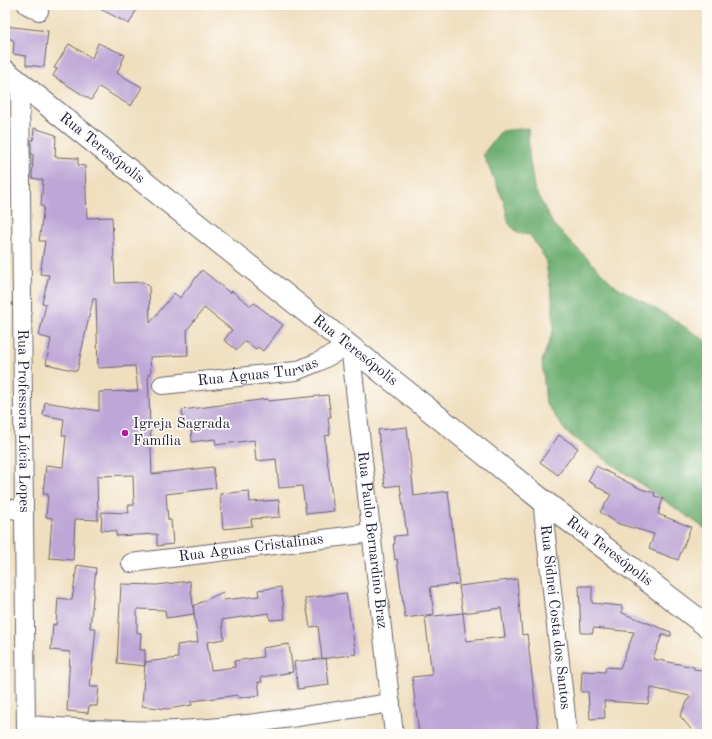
<svg xmlns="http://www.w3.org/2000/svg" width="712" height="739" viewBox="0 0 712 739" font-family="'Old Standard TT',serif">
  <rect width="100%" height="100%" fill="#fdfcf7"/>
  <filter id="ink" filterUnits="userSpaceOnUse"><feTurbulence type="fractalNoise" baseFrequency=".025" numOctaves="2"/><feDisplacementMap in="SourceGraphic" scale="8" xChannelSelector="R" yChannelSelector="G"/><feConvolveMatrix kernelMatrix="1 2 1 2 8 2 1 2 1" color-interpolation-filters="sRGB"/></filter>
  <filter id="wash" filterUnits="userSpaceOnUse"><feTurbulence type="fractalNoise" baseFrequency=".012" numOctaves="4" result="noise"/><feDisplacementMap in="SourceGraphic" scale="16" xChannelSelector="R" yChannelSelector="G"/><feGaussianBlur stdDeviation="0.9" result="paint"/><feColorMatrix in="noise" values="0 0 0 0 0 0 0 0 0 0 0 0 0 0 0 0 0 1.4 0 .05"/><feComposite in="paint" operator="in"/></filter>
  <g filter="url(#wash)">
    <rect width="100%" height="100%" fill="#f0dfbf"/>
    <!-- forest -->
    <path fill="#6eaf72" stroke="#486856" d="M528,128L529,154L534,188L553,224L614,285L673,319L707,342V530L566,432L546,403L542,361L554,328L552,297L545,258L530,235L518,233L509,224L504,202L483,154L501,131Z"/>
    <g id="blocks">
      <!-- building -->
      <path fill="#bea7d7" fill-rule="evenodd" d="M93,5H139L129,24Z
        M5,26L48,31L44,67L26,65V56L13,54L14,41L5,35Z
        M98,43L125,55L117,73L142,87L131,106L99,87L91,100L53,76L57,69L54,68L69,44L92,58Z
        M34,128L56,135L55,157L78,158V165L85,166L87,218L112,217L115,283L143,282L149,286L150,323L174,293L180,298L202,270L230,293L232,291L251,306L254,303L283,325L263,351L258,347L256,349L245,341L237,350L224,340L232,330L204,308L187,330L188,355L150,357L151,374H148L152,474L213,467L216,488L166,494L168,520H171L173,544L157,546V534L116,536V531L101,530L102,512L129,513L128,505H134L133,475L97,476L98,520L75,519L73,560L49,558L52,518L46,517L48,494H43L46,465L63,467L66,436L62,435L64,419L43,415L45,402L99,411V392L138,391L135,366L98,368L96,299H93L77,371L46,364L51,339L39,336L46,304L42,303L49,275L40,274L45,241H39L44,207L41,206L43,180L32,178L33,154H31V140H33Z
        M328,395L331,417H328L330,435L325,436V444L334,511L306,514L302,486L279,488L276,459L256,461L254,440L216,445L215,439L192,442L191,426L184,427L182,410L268,399V401Z
        M407,427L414,496L448,491L459,584L430,587L434,614L405,618L397,559L395,560L393,544H395L394,536L407,535L400,485L385,487L378,430Z
        M559,435L578,448L558,475L540,462Z
        M596,466L641,489L655,493L654,496L663,498L658,514L691,527L678,560L649,549L654,534L619,524L600,512L611,495L588,481Z
        M249,491L250,502L279,500L280,517L251,519L252,526L223,529L220,494Z
        M77,565L96,568L90,628H96L90,687H99L97,706H89L88,713L67,711L70,652L51,650L53,624L56,625L58,598L72,600Z
        M517,579L522,635L527,634L539,734H419L412,677L432,675L425,617L463,613L459,586ZM501,608L505,637L466,641L463,613Z
        M190,581L194,614L166,618L165,610L137,609V633H141L140,650H145V666L117,663L121,584L157,585Z
        M579,586H592V603L622,606V613L671,632V636L662,635L653,659L694,667V669L707,671V720L702,734H695L680,716L690,696L651,688L648,704L604,701L605,718L590,719L588,692H581L582,671L605,672L606,667L620,668L634,632L593,628V633H581Z
        M281,587L285,619L270,620L269,613L222,620L224,639L207,642L211,670L235,667L234,661L263,657L262,648L289,644L293,672L261,677L262,682H258L260,695L238,698V695L192,701V705L168,709L142,706L145,662L178,658L177,645L198,642L193,606L223,592L224,600L259,596L258,590Z
        M346,593L356,654L322,659L318,626L310,627L305,598Z
        M326,658L329,685L298,689L294,662Z"/>
    </g>
  </g>
  <g filter="url(#ink)">
    <use href="#blocks" fill-opacity="0" stroke="#6a6469" stroke-width="1"/>
    <g fill="none" stroke-linecap="round" stroke-linejoin="round">
      <defs>
        <g id="minor">
          <path d="M27,5L39,11"/>
          <path id="s1" d="M20,83L26,734"/>
          <path id="s2" d="M162,385L296,371L318,362L350,345L394,734"/>
          <path id="s3" d="M542,500L568,734"/>
          <path d="M5,508L24,511"/>
          <path id="s4" d="M131,563L371,533"/>
          <path d="M26,725C76,728 127,732 177,730C249,727 320,713 391,703"/>
        </g>
        <g id="tertiary">
          <path id="s5" d="M5,71L542,500L707,626"/>
        </g>
      </defs>
      <!-- minor casing -->
      <use href="#minor" stroke="#6a6469" stroke-width="20"/>
      <!-- tertiary casing -->
      <use href="#tertiary" stroke="#6a6469" stroke-width="24"/>
      <!-- minor -->
      <use href="#minor" stroke="#fff" stroke-width="18"/>
      <!-- tertiary -->
      <use href="#tertiary" stroke="#fff" stroke-width="22"/>
    </g>
  </g>
  <!-- markers -->
  <circle fill="#b5179e" stroke="#fdfcf7" stroke-width="1.5" cx="125" cy="433" r="4"/>
  <g text-anchor="middle" dominant-baseline="central" stroke-width="3.5" stroke-linejoin="round" paint-order="stroke">
    <!-- street labels -->
    <g font-size="15" fill="#22223b" stroke="#fdfcf7">
      <text stroke="none"><textPath href="#s5" startOffset="124">Rua Teresópolis</textPath></text>
      <text stroke="none"><textPath href="#s5" startOffset="448">Rua Teresópolis</textPath></text>
      <text stroke="none"><textPath href="#s2" startOffset="97">Rua Águas Turvas</textPath></text>
      <text stroke="none"><textPath href="#s1" startOffset="338">Rua Professora Lúcia Lopes</textPath></text>
      <text stroke="none"><textPath href="#s2" startOffset="391">Rua Paulo Bernardino Braz</textPath></text>
      <text stroke="none"><textPath href="#s4" startOffset="121">Rua Águas Cristalinas</textPath></text>
      <text stroke="none"><textPath href="#s5" startOffset="772">Rua Teresópolis</textPath></text>
      <text stroke="none"><textPath href="#s3" startOffset="118">Rua Sidnei Costa dos Santos</textPath></text>
    </g>
    <!-- poi labels -->
    <g font-size="15" fill="#22223b" stroke="#fdfcf7" text-anchor="start">
      <text x="133" y="424">Igreja Sagrada<tspan x="133" dy="17">Família</tspan></text>
    </g>
  </g>
  <!-- margin -->
  <rect width="712" height="739" fill="none" stroke="#fdfcf7" stroke-width="20"/>
</svg>
